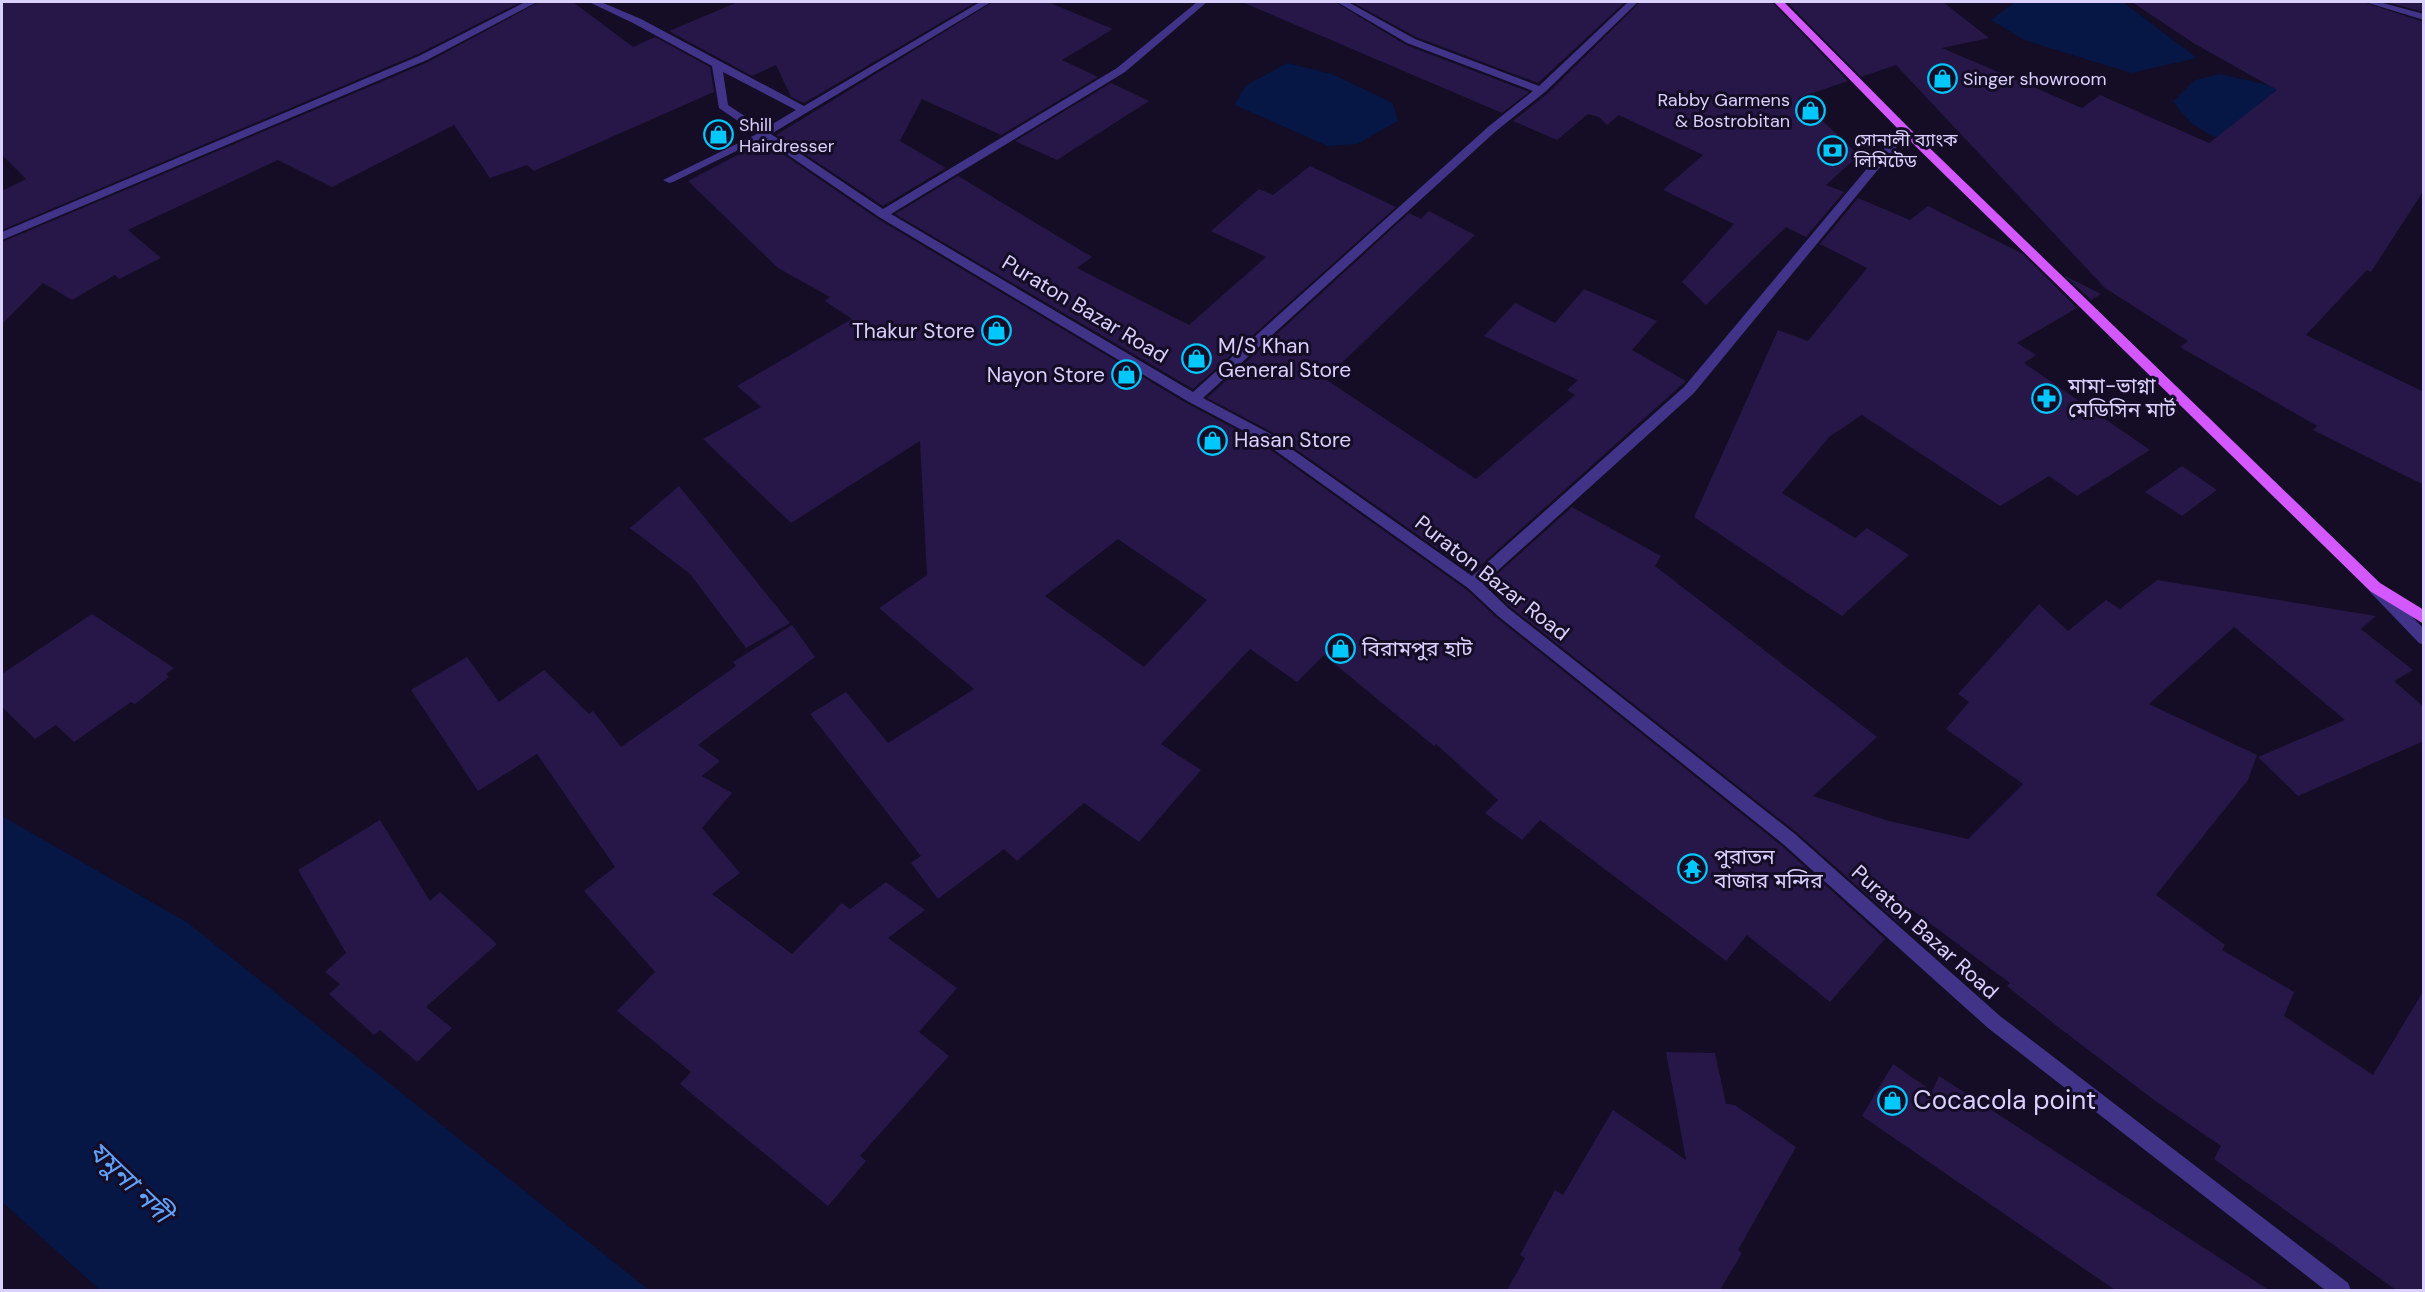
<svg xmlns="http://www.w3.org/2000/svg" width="2425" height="1292" viewBox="0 0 2425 1292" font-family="'DM Sans','Noto Sans Bengali',sans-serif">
  <rect width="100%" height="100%" fill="#140d25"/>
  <!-- water -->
  <path fill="#061645" d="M2015,2H2123L2197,58L2131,73L2024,40L1991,20Z
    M1287,63L1332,74L1393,103L1398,121L1357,144L1328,146L1235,105L1245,86Z
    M2220,74L2268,85L2310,107L2227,142C2204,133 2186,123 2174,101L2195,80Z
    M2,816L188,923L649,1290H100L2,1202Z"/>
  <!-- building -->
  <path fill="#261748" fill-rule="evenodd" d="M2,2H521L418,54L2,230V191L26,179L2,155Z
    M539,2H573L633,47L655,37L710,67L714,92L534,171L527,165L490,178L454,125L332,187L278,160L128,230L161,258L119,279L115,275L72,300L43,283L2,324V242L428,62Z
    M738,2H976L804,103L791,97L776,65L752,76L669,31Z
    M993,2H1048L1113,29L1062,60L1098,77L1001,135L922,99L900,141L946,168L883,206L776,135Z
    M1242,2H1335L1406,45L1529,92L1502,113Z
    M1352,2H1625L1538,83L1416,37Z
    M1640,2H1772L1848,81L1798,98L1859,155L1826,185L1844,192L1806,237L1786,227L1706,305L1682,282L1734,224L1663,190L1703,155L1619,115L1607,125L1599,117L1588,114L1557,140L1513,121L1547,94Z
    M1787,2H1943L1989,38L1942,48L2082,108L2100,95L2209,143L2277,90L2195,44L2132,2H2363L2424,22V190L2371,272L2367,270L2306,335L2424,392V485L2313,430L2317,426L2180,347L2188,341L2105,288L1896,65L1861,77Z
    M2386,2H2424V12Z
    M1111,83L1149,101L1057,160L1015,141Z
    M764,141L878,219L1188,404L1258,441L1467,590L1497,618L1782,846L1885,939L1830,1002L1747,935L1726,961L1540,820L1522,840L1485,813L1498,800L1436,744L1434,746L1324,655L1297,682L1250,649L1161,744L1201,770L1139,842L1084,803L1017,861L1004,849L938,899L911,863L921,856L810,714L846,692L888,743L974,689L879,608L927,575L920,441L791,523L703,439L761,407L737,386L852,319L825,301L830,297L778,268L688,181ZM1118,539L1207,600L1144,667L1045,596Z
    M1310,166L1396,207L1193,389L895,214L958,176L1092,257L1077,268L1189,325L1266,257L1211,231L1259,189L1273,195Z
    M1858,198L1910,220L1928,206L2023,254L2077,308L2017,343L2036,355L2024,363L2150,450L2077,496L2049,476L2000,506L1862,415L1829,437L1782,493L1855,538L1867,528L1909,555L1842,616L1694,517L1778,330L1808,341L1867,268L1820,244Z
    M1429,211L1475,235L1325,379L1476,479L1575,395L1567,390L1578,380L1484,336L1515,303L1555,323L1584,289L1657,321L1632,350L1686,381L1472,573L1270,431L1207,398L1409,213L1421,219Z
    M2065,276L2101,294L2091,300Z
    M2182,466L2217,490L2182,516L2145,492Z
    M679,486L790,623L746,648L690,574L630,528Z
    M1572,507L1661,556L1655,566L1877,737L1813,796L1889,821L1968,839L2023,784L1946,729L1969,702L1958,694L2039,604L2068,631L2106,600L2120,609L2157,580L2376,616L2361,629L2413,670L2394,681L2424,707V741L2298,796L2258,757L2345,720L2234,627L2149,704L2257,755L2248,780L2156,895L2225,945L2222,950L2294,992L2284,1016L2373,1075L2424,990V1290H2396L2214,1159L2221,1146L2154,1100L2053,1023L2007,986L2010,983L1911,909L1899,923L1796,832L1509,606L1486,584Z
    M92,614L174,668L166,674L169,677L135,704L131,702L74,742L56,725L35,739L2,707V674Z
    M792,625L815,657L698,745L720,761L702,776L732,793L702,828L740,873L712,894L792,954L842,903L850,909L886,882L925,910L888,938L957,988L919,1032L949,1056L860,1156L866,1161L828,1206L680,1084L691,1072L617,1011L655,972L584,891L615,867L537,754L478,791L411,690L467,657L499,702L544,670L589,714L593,711L621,747L736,666L733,662Z
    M380,820L430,901L440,892L497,944L426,1007L452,1028L417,1062L380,1030L374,1035L329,994L340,984L325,972L346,953L298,870Z
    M1666,1052L1715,1053L1726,1104L1735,1105L1796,1147L1738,1250L1742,1253L1720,1290H1507L1525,1258L1520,1255L1555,1190L1563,1195L1613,1110L1686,1160Z
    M1893,1064L1932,1091L1939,1076L2269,1290H2115L1862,1116Z"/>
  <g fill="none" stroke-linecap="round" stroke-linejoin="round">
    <!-- lane -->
    <path fill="#413488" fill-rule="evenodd" d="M765,130L770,133L769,135L673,182L669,183L663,180Z"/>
    <!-- street -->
    <path fill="#413488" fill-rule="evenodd" d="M525,2H537L427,60L2,240V232L419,56Z
      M589,2H601L641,19L804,106L980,2H991L771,134L883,209L1117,68L1197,2H1207L1125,72L891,214L1193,392L1488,127L1533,91L1407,43L1337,2H1348L1415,39L1539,86L1628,2H1638L1545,92L1496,131L1203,398L1269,433L1472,576L1684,387L1901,128H1909V132L1694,393L1483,584L1508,608L1795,834L2000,1016L2348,1283L2351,1290H2325L1988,1028L1783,844L1498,616L1468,588L1259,439L1189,402L879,217L719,108L712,66L633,23ZM723,72L796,110L764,129L728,105Z
      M2365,2H2379L2424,14V20Z
      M2376,583L2381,585L2424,629V645L2419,643L2371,593L2369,589L2371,585Z"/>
    <!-- primary -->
    <path fill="#d358ff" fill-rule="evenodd" d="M1774,2H1784L1909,128L2380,583L2424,610V624L2370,591L1901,132Z"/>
  </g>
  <!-- icons -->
  <defs>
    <symbol id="shop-ring" viewBox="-11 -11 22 22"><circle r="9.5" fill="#140d25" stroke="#00c7fc" stroke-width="1.5"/><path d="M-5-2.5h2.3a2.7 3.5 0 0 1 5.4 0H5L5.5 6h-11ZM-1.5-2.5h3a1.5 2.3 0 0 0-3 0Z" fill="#00c7fc"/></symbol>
    <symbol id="bank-ring" viewBox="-11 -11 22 22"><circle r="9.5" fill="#140d25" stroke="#00c7fc" stroke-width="1.5"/><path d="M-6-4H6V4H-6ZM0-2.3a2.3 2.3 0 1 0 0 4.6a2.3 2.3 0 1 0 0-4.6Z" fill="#00c7fc"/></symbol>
    <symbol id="pharmacy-ring" viewBox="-11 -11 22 22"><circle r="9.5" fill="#140d25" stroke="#00c7fc" stroke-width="1.5"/><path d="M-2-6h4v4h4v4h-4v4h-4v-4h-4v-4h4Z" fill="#00c7fc"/></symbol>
    <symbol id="temple-ring" viewBox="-11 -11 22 22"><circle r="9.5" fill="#140d25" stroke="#00c7fc" stroke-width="1.5"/><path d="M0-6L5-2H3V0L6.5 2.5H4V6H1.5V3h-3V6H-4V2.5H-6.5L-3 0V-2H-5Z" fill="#00c7fc"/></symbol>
  </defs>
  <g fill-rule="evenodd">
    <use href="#shop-ring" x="1926" y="62" width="33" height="33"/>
    <use href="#shop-ring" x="1794" y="94" width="33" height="33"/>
    <use href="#shop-ring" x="702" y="118" width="33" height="33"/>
    <use href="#bank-ring" x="1816" y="134" width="33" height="33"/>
    <use href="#shop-ring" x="980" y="314" width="33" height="33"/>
    <use href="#shop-ring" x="1180" y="342" width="33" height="33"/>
    <use href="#shop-ring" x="1110" y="358" width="33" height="33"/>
    <use href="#pharmacy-ring" x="2030" y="382" width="33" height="33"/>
    <use href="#shop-ring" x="1196" y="424" width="33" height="33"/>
    <use href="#shop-ring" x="1324" y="632" width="33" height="33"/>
    <use href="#temple-ring" x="1676" y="852" width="33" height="33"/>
    <use href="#shop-ring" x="1876" y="1084" width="33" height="33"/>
  </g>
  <g text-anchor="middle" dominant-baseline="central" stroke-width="6" stroke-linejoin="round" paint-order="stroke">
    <!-- far-poi labels -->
    <g font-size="18" fill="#dbd1ff" stroke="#140d25" text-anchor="start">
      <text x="1963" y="79">Singer showroom</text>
      <text x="1790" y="100" text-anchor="end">Rabby Garmens<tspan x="1790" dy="21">&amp; Bostrobitan</tspan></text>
      <text x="739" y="125">Shill<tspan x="739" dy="21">Hairdresser</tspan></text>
      <text x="1854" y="140">সোনালী ব্যাংক<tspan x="1854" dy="21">লিমিটেড</tspan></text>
    </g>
    <!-- street labels -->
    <g font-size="21" fill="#dbd1ff" stroke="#140d25">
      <text transform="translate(1085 309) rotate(31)">Puraton Bazar Road</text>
      <text transform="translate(1492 578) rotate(38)">Puraton Bazar Road</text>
      <text transform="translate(1925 932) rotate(42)">Puraton Bazar Road</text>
    </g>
    <!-- poi labels -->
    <g font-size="21" fill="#dbd1ff" stroke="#140d25" text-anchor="start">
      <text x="975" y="331" text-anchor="end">Thakur Store</text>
      <text x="1218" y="346">M/S Khan<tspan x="1218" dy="24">General Store</tspan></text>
      <text x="1105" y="375" text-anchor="end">Nayon Store</text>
      <text x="2068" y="386">মামা-ভাগ্না<tspan x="2068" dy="24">মেডিসিন মার্ট</tspan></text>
      <text x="1234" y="440">Hasan Store</text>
      <text x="1362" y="649">বিরামপুর হাট</text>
      <text x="1714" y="857">পুরাতন<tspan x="1714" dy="24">বাজার মন্দির</tspan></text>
    </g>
    <!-- near-poi labels -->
    <g font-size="26" fill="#dbd1ff" stroke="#140d25" text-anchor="start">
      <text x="1913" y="1100">Cocacola point</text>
    </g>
    <!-- near-water labels -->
    <g font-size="27" font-style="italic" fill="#5fa3ff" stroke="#140d25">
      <text transform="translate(130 1182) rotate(44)">যমুনা নদী</text>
    </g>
  </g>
  <!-- border -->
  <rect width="2425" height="1292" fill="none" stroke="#dbd1ff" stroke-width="6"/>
</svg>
